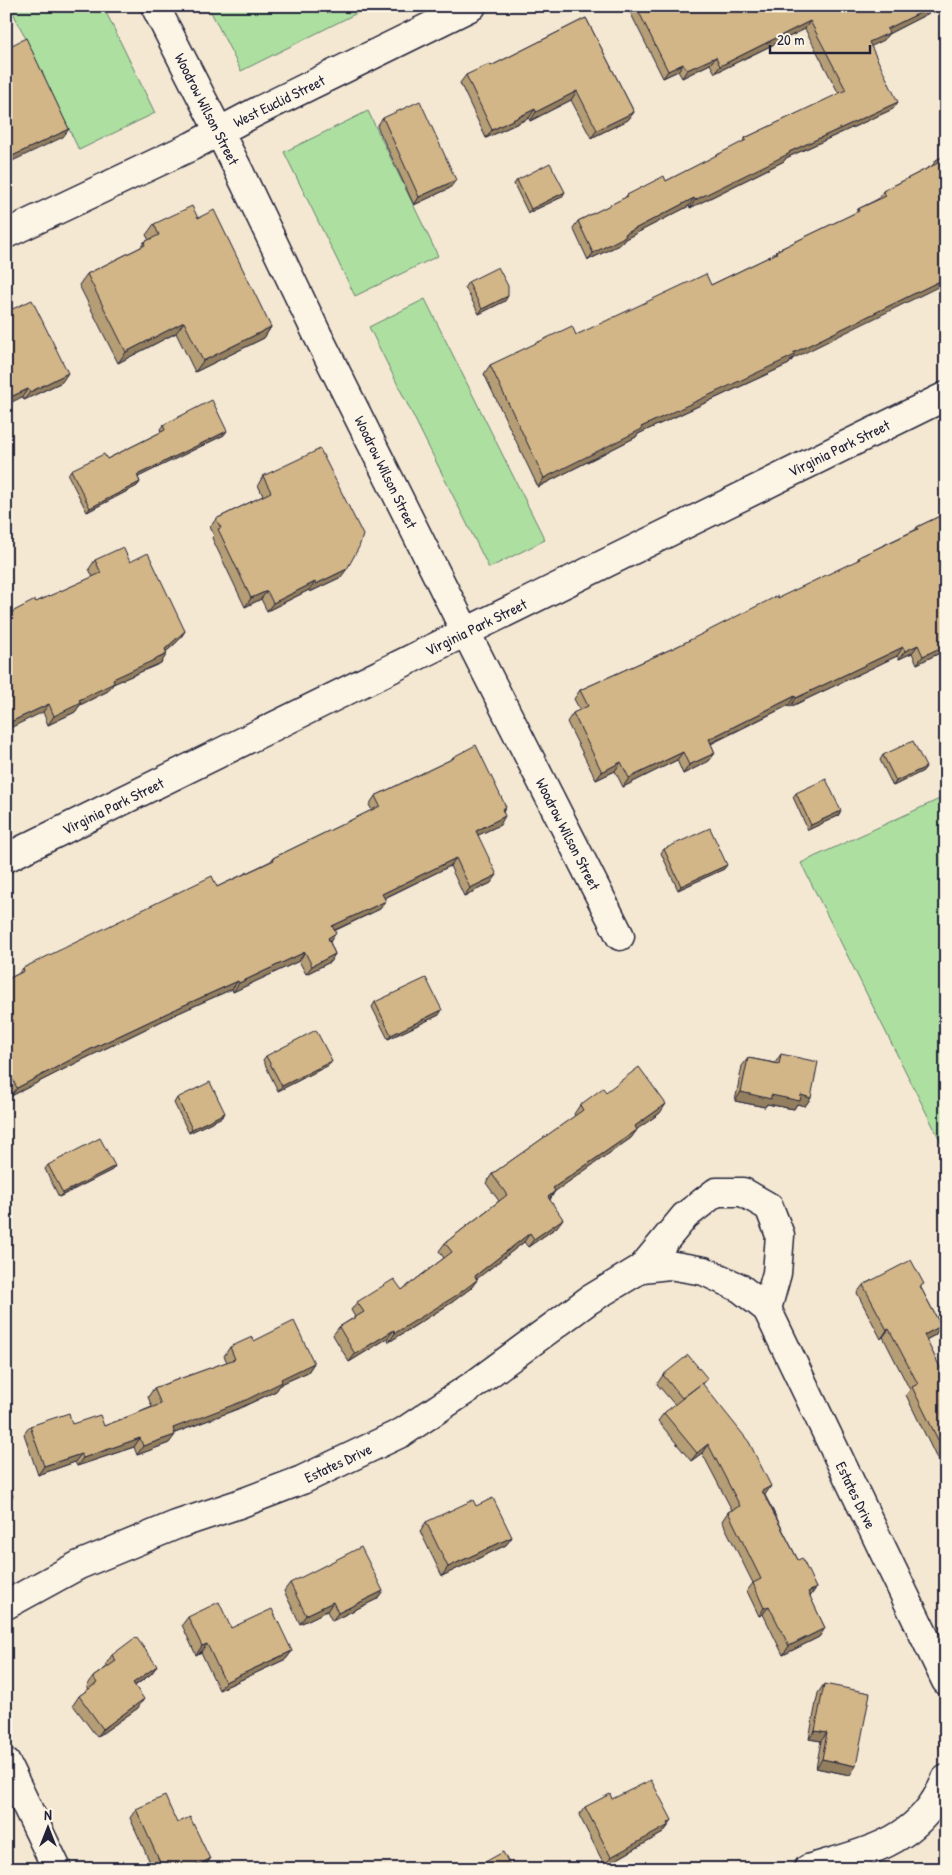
<svg xmlns="http://www.w3.org/2000/svg" width="952" height="1875" viewBox="0 0 952 1875" font-family="'Patrick Hand',sans-serif">
  <rect width="100%" height="100%" fill="#f4e8d2"/>
  <filter id="ink" filterUnits="userSpaceOnUse"><feTurbulence type="fractalNoise" baseFrequency=".02" numOctaves="2"/><feDisplacementMap in="SourceGraphic" scale="10" xChannelSelector="R" yChannelSelector="G"/><feConvolveMatrix kernelMatrix="1 2 1 2 8 2 1 2 1" color-interpolation-filters="sRGB"/></filter>
  <g filter="url(#ink)">
    <!-- green -->
    <path fill="#acdfa0" stroke="#67806e" d="M10,6H103L155,113L79,150Z
      M208,6H364L365,9L241,71Z
      M368,111L438,256L355,296L284,152Z
      M425,299L545,540L489,568L369,327Z
      M946,796V1152L801,863Z"/>
    <g fill="none" stroke-linecap="round" stroke-linejoin="round">
      <defs>
        <path id="minor" d="M155,6L238,169L318,336L446,593L620,936
          M6,234L192,146L254,113L472,6
          M6,858L946,396
          M642,1268L685,1216L716,1192H743L769,1207L780,1235L777,1273L767,1309
          M6,1605L79,1565L176,1525L239,1504L302,1480L403,1432L475,1384L589,1300L642,1268L669,1265L704,1271L740,1288L767,1309L946,1681
          M6,1763L57,1869
          M808,1869C855,1855 906,1846 934,1802C939,1794 943,1788 946,1779"/>
      </defs>
      <!-- minor casing -->
      <use href="#minor" stroke="#22223b" stroke-width="31"/>
      <!-- minor -->
      <use href="#minor" stroke="#fcf5e5" stroke-width="28"/>
    </g>
    <!-- wall -->
    <path fill="#b59d74" stroke="#22223b" d="M627,6H934L929,13L888,34L884,40L871,46L893,109L786,158L784,161L690,208L689,206L625,239L621,244L588,260L573,228L578,221L625,198L627,195L666,181L742,143L745,138L839,94L805,29L715,73L710,64L682,78L678,71L663,78Z
      M586,18L634,112L628,120L591,138L571,100L530,121L529,118L486,138L460,83L466,75L491,66Z
      M383,118L450,188L414,205L377,126Z
      M946,155L789,364L638,434L636,437L538,487L484,374L490,365L576,335L711,285L773,255L776,251L855,213L858,209L878,199L883,191L932,166L936,160Z
      M517,180L562,197L528,213L514,184Z
      M198,218L271,327L264,338L195,372L176,333L118,363L79,285L87,274L141,247L144,242L149,240L146,235L154,224Z
      M468,282L505,301L479,314L465,287Z
      M6,312L62,382L24,400L22,397Z
      M163,425L224,435L138,477L140,482L137,486L87,512L68,475L71,470L107,459L161,432L160,429Z
      M263,476L341,577L310,592L309,590L267,611L261,599L245,607L212,538L214,535L210,527L216,519L263,496L258,485Z
      M946,513V650L917,664L912,653L899,659L897,656L790,707L789,705L711,744L715,753L709,761L683,774L677,760L623,787L615,771L596,780L567,722L573,713L580,710L574,699L580,690L678,646L857,561L859,557L915,530L917,527Z
      M95,560L130,562L185,631L179,640L166,652L161,663L113,684L108,691L80,705L75,712L48,725L43,712L12,612L36,602L93,577L89,569Z
      M883,755L923,771L893,786L880,760Z
      M453,757L506,807L503,811L500,825L478,835L491,883L464,896L450,866L385,898L380,909L334,931L330,942L335,954L330,962L306,974L299,961L233,992L232,989L174,1015L86,1058L11,1096L6,1086V980L18,974L23,968L217,887L271,861L273,858L372,810L369,805L375,796L452,759Z
      M796,793L838,816L808,830L793,797Z
      M664,849L724,869L678,890L661,853Z
      M375,1002L439,1015L388,1039L372,1007Z
      M781,1054L811,1098L805,1106L797,1104L794,1109L767,1104L765,1107L735,1101L742,1066L748,1058L775,1063Z
      M266,1056L332,1061L329,1065L278,1091L263,1060Z
      M606,1092L660,1113L637,1129L631,1138L555,1191L550,1200L557,1227L528,1247L524,1242L476,1279L477,1280L471,1288L451,1303L389,1342L388,1338L349,1362L333,1335L339,1327L355,1317L351,1310L357,1302L402,1290L444,1258L439,1251L445,1243L499,1201L486,1183L492,1174L575,1116L574,1114L580,1105Z
      M177,1098L225,1113L222,1117L189,1133L174,1103Z
      M48,1165L115,1166L112,1170L59,1197L45,1169Z
      M863,1285L921,1288L941,1326L935,1335L926,1340L946,1379V1468L942,1461L939,1463L906,1395L910,1390L883,1337L881,1339L857,1293Z
      M254,1341L314,1363L308,1372L281,1384L276,1391L240,1408L175,1433L169,1443L137,1455L134,1447L77,1466L75,1462L38,1475L24,1434L30,1426L72,1424L104,1426L152,1407L148,1397L154,1388L227,1362L224,1356L230,1347Z
      M663,1375L703,1385L765,1495L798,1560L816,1588L810,1597L825,1628L819,1637L783,1655L763,1614L759,1616L747,1591L753,1583L722,1521L728,1512L732,1510L702,1453L691,1461L658,1421L664,1413L675,1405L657,1384Z
      M476,1506L512,1537L506,1545L442,1576L420,1531L426,1522Z
      M290,1583L377,1599L332,1621L327,1611L300,1624L284,1591Z
      M188,1617L231,1628L292,1651L286,1659L219,1690L201,1652L196,1655L182,1625Z
      M112,1655L157,1666L151,1674L135,1686L138,1708L97,1737L73,1705L79,1696L89,1689L87,1686L93,1677L108,1666L106,1664Z
      M824,1684L850,1775L816,1768L821,1741L809,1739L818,1693Z
      M612,1799L669,1825L663,1833L605,1866L579,1815L585,1807Z
      M136,1809L177,1823L210,1859L204,1868L202,1869H153L130,1818Z"/>
    <!-- shaded-wall -->
    <path fill="#937f5e" stroke="#22223b" d="M934,6L929,13L888,34L884,40L864,50L869,42L887,29Z
      M810,21L805,29L715,73L720,66Z
      M716,57L710,64L682,78L687,70Z
      M683,64L678,71L663,78L668,71Z
      M577,91L571,100L530,121L536,112Z
      M898,102L893,109L786,158L784,161L690,208L695,200L789,152Z
      M535,109L529,118L486,138L492,130Z
      M634,112L628,120L591,138L597,130Z
      M69,129L63,137L6,164V159Z
      M456,180L450,188L414,205L419,197Z
      M565,192L562,197L528,213L531,209Z
      M694,198L689,206L625,239L621,244L588,260L593,253L625,234Z
      M946,278V283L792,359L789,364L638,434L636,437L538,487L544,478L641,427Z
      M508,296L505,301L479,314L482,309Z
      M184,322L176,333L118,363L126,352Z
      M271,327L264,338L195,372L203,361Z
      M68,373L62,382L24,400L30,392Z
      M28,389L22,397L6,405V399Z
      M227,431L224,435L134,479L137,475Z
      M140,482L137,486L87,512L90,508Z
      M347,569L341,577L310,592L316,584Z
      M315,582L309,590L267,611L273,603Z
      M267,591L261,599L245,607L251,598Z
      M185,631L179,640L159,658L167,654L161,663L113,684L108,691L80,705L75,712L48,725L54,716L113,679L165,649Z
      M918,645L912,653L899,659L905,651Z
      M946,645V650L917,664L923,656Z
      M903,647L897,656L790,707L796,698Z
      M795,696L789,705L703,747L709,739Z
      M49,704L43,712L6,730V724Z
      M683,752L677,760L623,787L629,778Z
      M715,753L709,761L683,774L689,765Z
      M621,762L615,771L596,780L602,772Z
      M926,767L923,771L893,786L896,781Z
      M841,811L838,816L808,830L811,825Z
      M505,816L500,825L470,839L476,831Z
      M456,858L450,866L376,902L382,894Z
      M727,865L724,869L678,890L681,886Z
      M497,875L491,883L464,896L470,888Z
      M386,901L380,909L326,934L332,926Z
      M336,933L330,942L328,938Z
      M305,952L299,961L233,992L239,983Z
      M335,954L330,962L306,974L312,966Z
      M238,981L232,989L174,1015L86,1058L11,1096L17,1088L91,1049L180,1007Z
      M442,1010L439,1015L388,1039L391,1035Z
      M332,1061L329,1065L278,1091L282,1086Z
      M741,1092L771,1095H801L811,1098L805,1106L797,1104L794,1109L767,1104L765,1107L735,1101Z
      M666,1104L660,1113L629,1135L635,1126Z
      M225,1113L222,1117L189,1133L192,1129Z
      M637,1130L631,1138L547,1197L553,1188Z
      M115,1166L112,1170L59,1197L63,1193Z
      M555,1191L549,1200L548,1197Z
      M563,1219L557,1227L528,1247L534,1239Z
      M530,1233L524,1242L469,1285L475,1276Z
      M477,1280L471,1288L451,1303L389,1342L395,1333Z
      M941,1326L935,1335L918,1344L924,1335Z
      M889,1329L883,1337L881,1339L887,1330Z
      M394,1330L388,1338L349,1362L355,1354Z
      M314,1363L308,1372L281,1384L276,1391L240,1408L167,1436L173,1428Z
      M175,1435L169,1443L137,1455L143,1446Z
      M140,1438L134,1447L77,1466L83,1458Z
      M708,1444L702,1453L691,1461L697,1453Z
      M81,1454L75,1462L38,1475L44,1466Z
      M945,1454L946,1456L942,1461L939,1463Z
      M771,1486L765,1495L756,1499L762,1491Z
      M13,1496L7,1505H6V1499Z
      M512,1537L506,1545L442,1576L448,1567Z
      M816,1588L810,1596L802,1601L808,1592Z
      M383,1591L377,1599L332,1621L338,1613Z
      M333,1602L327,1611L300,1624L306,1615Z
      M769,1606L763,1614L759,1616L764,1608Z
      M825,1628L819,1637L783,1655L789,1646Z
      M207,1644L201,1652L196,1655L202,1646Z
      M292,1651L286,1659L219,1690L225,1682Z
      M157,1666L151,1674L127,1691L133,1683Z
      M144,1699L138,1708L97,1737L103,1729Z
      M815,1731L827,1733L821,1741L809,1739Z
      M822,1759L856,1766L850,1775L816,1768Z
      M672,1820L663,1833L605,1866L611,1857Z
      M210,1859L204,1868L202,1869H188Z"/>
    <!-- building -->
    <path fill="#d2b687" stroke="#22223b" d="M636,6H934L887,29L889,33L869,42L898,102L789,152L790,153L695,200L694,198L625,234L626,236L593,253L578,221L628,196L627,195L664,176L666,181L746,140L745,138L846,90L810,21L720,66L716,57L687,70L683,64L668,71Z
      M586,18L634,112L597,130L577,91L536,112L535,109L492,130L466,75L489,64L491,66Z
      M26,38L69,129L6,159V48Z
      M420,101L456,180L419,197L383,118Z
      M946,155V278L793,353L795,355L641,427L642,429L544,478L490,365L572,326L576,335L706,274L711,285L777,253L776,251L859,211L858,209L886,196L883,191L938,163L936,160Z
      M550,163L565,192L531,209L517,180Z
      M192,206L198,218L214,210L271,327L203,361L184,322L126,352L87,274L145,245L144,242L159,235L154,224Z
      M498,267L508,286V296L482,309L468,282Z
      M32,300L68,373L30,392L28,389L6,399V312Z
      M212,400L227,431L137,475L140,482L90,508L71,470L104,454L107,459L165,430L163,425Z
      M320,449L363,535L359,547L347,569L316,584L315,582L273,603L267,591L251,598L218,529L221,528L216,519L271,492L263,476Z
      M946,513V645L923,656L918,645L905,651L903,647L796,698L795,696L709,739L715,753L689,765L683,752L629,778L621,762L602,772L573,713L588,706L580,690L678,646L777,596L778,598L860,559L859,557L918,529L917,527Z
      M123,547L130,562L148,553L185,631L165,649L167,654L113,679L114,683L79,700L81,703L54,716L49,704L6,724V611L10,609L12,612L35,600L36,602L101,573L95,560Z
      M913,741L926,767L896,781L883,755Z
      M476,745L506,807L502,809L505,816L476,831L497,875L470,888L456,858L382,894L386,901L332,926L336,933L328,938L335,954L312,966L305,952L239,983L238,981L180,1007L91,1049L17,1088L6,1066V980L24,971L23,968L212,876L217,887L274,860L273,858L380,806L375,796L454,758L453,757Z
      M826,779L841,811L811,825L796,793Z
      M710,828L727,865L681,886L664,849Z
      M426,978L442,1010L391,1035L375,1002Z
      M316,1030L332,1061L282,1086L266,1056Z
      M781,1054L818,1062L811,1098L801,1095L800,1101L771,1095V1099L741,1092L748,1058L779,1064Z
      M639,1067L666,1104L635,1126L637,1130L553,1188L555,1191L548,1197L563,1219L534,1239L530,1233L475,1276L477,1280L457,1295L395,1333L394,1330L355,1354L339,1327L364,1312L357,1302L394,1279L402,1290L452,1252L445,1243L507,1195L492,1174L583,1110L580,1105L603,1088L606,1092Z
      M210,1082L225,1113L192,1129L177,1098Z
      M100,1138L115,1166L63,1193L48,1165Z
      M911,1260L924,1284L920,1286L941,1326L924,1335L946,1379L945,1454L912,1387L918,1384L889,1329L887,1330L863,1285Z
      M294,1321L314,1363L281,1379L282,1382L246,1400L173,1428L175,1435L143,1446L140,1438L83,1458L81,1454L44,1466L30,1426L69,1413L72,1424L100,1415L104,1426L161,1404L154,1388L235,1359L230,1347L252,1337L254,1341Z
      M688,1355L708,1379L682,1398L663,1375Z
      M702,1383L749,1442L771,1486L762,1491L798,1560L802,1558L816,1588L808,1592L825,1628L789,1646L769,1606L764,1608L753,1583L761,1579L728,1512L740,1506L708,1444L697,1453L664,1413Z
      M6,1478L13,1496L6,1499Z
      M493,1498L512,1537L448,1567L426,1522L473,1500L476,1506Z
      M361,1547L383,1591L338,1613L333,1602L306,1615L290,1583Z
      M219,1602L231,1628L272,1609L292,1651L225,1682L207,1644L202,1646L188,1617Z
      M136,1637L157,1666L133,1683L144,1699L103,1729L79,1696L97,1683L93,1677L116,1661L112,1655Z
      M824,1684L870,1693L856,1766L822,1759L827,1733L815,1731Z
      M651,1780L672,1820L668,1823L669,1825L611,1857L585,1807L610,1794L612,1799Z
      M165,1796L177,1823L190,1817L210,1859L188,1869H163L136,1809Z
      M503,1852L512,1869H467L478,1863L480,1865Z"/>
  </g>
  <g text-anchor="middle" dominant-baseline="central" stroke-width="4" stroke-linejoin="round" paint-order="stroke">
    <!-- street labels -->
    <g font-size="15" fill="#22223b" stroke="#fcf5e5">
      <text transform="translate(279 101) rotate(-26)">West Euclid Street</text>
      <text transform="translate(207 109) rotate(63)">Woodrow Wilson Street</text>
      <text transform="translate(839 448) rotate(-26)">Virginia Park Street</text>
      <text transform="translate(386 472) rotate(64)">Woodrow Wilson Street</text>
      <text transform="translate(476 627) rotate(-26)">Virginia Park Street</text>
      <text transform="translate(113 806) rotate(-26)">Virginia Park Street</text>
      <text transform="translate(568 834) rotate(63)">Woodrow Wilson Street</text>
      <text transform="translate(338 1463) rotate(-25)">Estates Drive</text>
      <text transform="translate(856 1495) rotate(64)">Estates Drive</text>
    </g>
  </g>
  <!-- margin -->
  <rect width="952" height="1875" fill="none" stroke="#fcf5e5" stroke-width="25"/>
  <rect x="12" y="12" width="927" height="1850" fill="none" stroke="#22223b" stroke-width="2" filter="url(#ink)"/>
  <!-- north arrow -->
  <g transform="translate(48 1828)" stroke="#fcf5e5" stroke-width="4" paint-order="stroke">
  <path d="M0-4L9 19L0 12L-9 19Z" fill="#22223b"/>
  <text y="-8" font-size="14" font-weight="bold" text-anchor="middle" fill="#22223b">N</text>
  </g>
  <!-- scale -->
  <path d="M770 45v8h100v-8" fill="none" stroke="#22223b" stroke-width="2.5"/>
  <text x="777" y="45" font-size="15" fill="#22223b" stroke="#fcf5e5" stroke-width="4" paint-order="stroke">20 m</text>
</svg>
